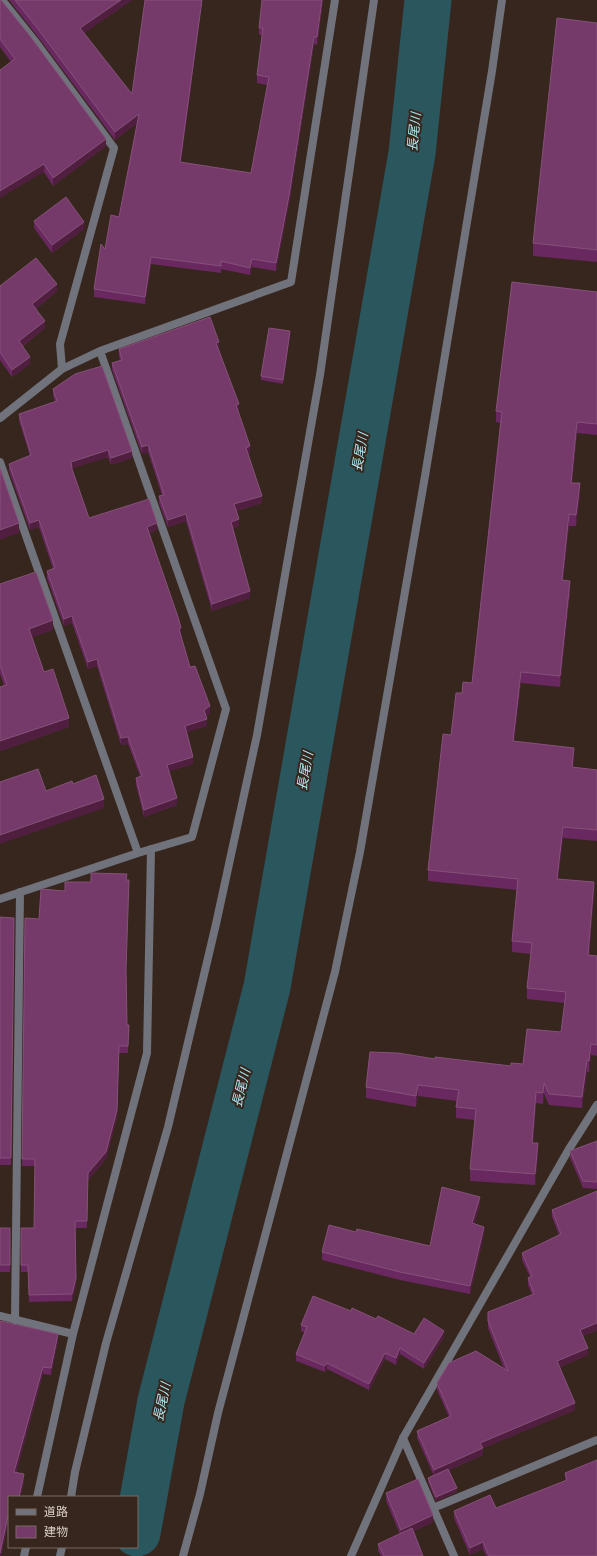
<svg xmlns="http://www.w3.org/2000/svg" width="597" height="1556" viewBox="0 0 597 1556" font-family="'Fira Sans','Noto Sans JP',sans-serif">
  <rect width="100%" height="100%" fill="#37261d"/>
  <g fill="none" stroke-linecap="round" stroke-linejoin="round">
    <!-- river -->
    <path stroke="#2a565e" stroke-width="47" d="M137,1533L161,1401L267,987L412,153L428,0"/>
    <!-- minor -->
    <path stroke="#70737c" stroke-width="8" d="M2,0L34,40L114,148L60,344L62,369
      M0,418L62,369L100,351L291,282L335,0
      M0,462L138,853
      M0,899L138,853L192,837L226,709L100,351
      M0,1316L73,1334
      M15,1320L20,892
      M403,1438L454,1556
      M37,1497L73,1334L147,1053L151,849
      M71,1497L75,1472L106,1343L168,1127L216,924L257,735L320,375L374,0
      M433,1508L597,1440
      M24,1556L26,1547
      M60,1556L62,1547
      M183,1556L200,1494L218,1413L335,972L360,852L425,476L492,71L502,0
      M351,1556L403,1438L569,1149L597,1105"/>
  </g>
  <!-- wall -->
  <path fill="#69285f" d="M0,0L106,146L53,186L44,172L11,62L0,47Z
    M9,0H132L84,33L132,94L145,0H202L181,163L251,173L267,85L257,83V75L262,35H259V28L323,0L317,45L314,44L289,204L276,271L252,267L250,275L221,269V273L151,264L145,304L94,297V289L105,249L119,217L137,123L115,140L38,37Z
    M597,23V262L533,256V243Z
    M34,221L84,229L52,253L34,228Z
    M0,286L57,291L36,309L45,328L23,346L30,364L12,377L0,360Z
    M597,292V435L577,433L572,483L580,494L576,526H569L563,580L570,592L560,687L521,683L514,741L574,759L573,768L597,770V841L563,838L558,879L594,893L589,955L597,956V1056L591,1055L589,1072H587L582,1108L549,1105L544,1094L543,1104L536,1103L533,1143L538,1154L535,1185L470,1181V1169L475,1120L456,1118V1107L457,1101L418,1096L416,1107L366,1098V1087L435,1059L511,1066L523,1064L561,1032L565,1003L527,999V988L531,954L512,952V941L517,890L428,881V870L451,735L462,693L472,683L500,423L496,422V411Z
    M290,335L283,384L261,380V376Z
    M119,349H219L239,412H238L250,453L248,454L262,503L236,511L239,526L233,528L250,598L212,611L186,521L168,527L159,503V496L162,495L148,452L142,454L112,370V363L120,360L119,356Z
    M53,389L132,458L111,465L108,457L72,468L89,518L157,530L149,533L190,667L210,713L206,716L207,726L186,732L193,764L169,771L177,805L144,817L136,785V778L140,776L128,744L121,745L97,666L88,669L72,623L64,626L47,578V571L53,569L39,527L30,530L9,471V464L30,456L19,421V414L55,402L53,396Z
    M0,584L53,630L32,637L44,672L69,727L0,751V687L4,685L0,674Z
    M0,917L14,918L11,1165H0Z
    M25,918L39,919L126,974L127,1025H129L128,1053H119L117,1117L106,1159L88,1180L87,1228H75L76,1285L72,1301L29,1302L28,1272H21V1228H34L35,1166H22Z
    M597,1141V1189L583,1188L570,1158V1151Z
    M597,1191V1330L583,1336L588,1355L560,1367L575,1410L483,1448V1455L449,1470L457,1492L436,1501L428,1482V1478L434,1476L417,1438V1431L449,1417L437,1390V1383L504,1369L488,1328V1312L532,1295L528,1285V1278L530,1277L522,1260V1253L559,1235L552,1217V1210Z
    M480,1205L474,1224L484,1235L470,1294L400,1280L322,1260V1252L356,1232L430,1246Z
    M0,1228H10V1272H0Z
    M351,1311L376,1319L414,1334L444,1337L424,1369L400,1354L396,1365L385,1359L369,1390L327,1369L325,1372L296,1361V1354L305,1333L301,1331V1325Z
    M0,1321L58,1341L51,1375L43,1374L16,1473L24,1481L20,1497H9V1518L1,1556H0Z
    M565,1473L597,1556H486L483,1549L470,1555L454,1518V1511L496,1508L565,1481Z
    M386,1493L433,1522L414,1531L423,1556H381L378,1551V1544L400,1534L386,1501Z"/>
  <!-- shaded-wall -->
  <path fill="#501f40" d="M121,0H132L80,36V28Z
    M202,0L180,170V162Z
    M322,0H323L317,45V37Z
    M314,37V44L289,204L276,271V263Z
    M139,114V122L115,140V132Z
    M106,139V146L53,186V178Z
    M44,164V172L0,198V191Z
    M84,222V229L52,253V245Z
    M151,257V264L145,304V297Z
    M252,259V267L250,275V268Z
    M57,284V291L32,312V304Z
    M45,321V328L19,348V341Z
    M290,331V335L283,384V380Z
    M219,342V349L216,350V343Z
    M30,357V364L12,377V370Z
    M239,404V412L236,413V405Z
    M577,422V433L571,494V483Z
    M148,445V452L142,454V447Z
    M250,446V453L246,455V448Z
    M108,450V457L71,469V462Z
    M132,451V458L111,465V458Z
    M580,483V494L576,526V515Z
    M262,496V503L234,511V504Z
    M186,514V521L168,527V520Z
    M569,514V526L562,591V580Z
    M239,519V526L231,529V522Z
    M39,520V527L30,530V523Z
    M19,523V533L0,540V530Z
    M157,523V530L147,534V527Z
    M570,581V592L560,687V676Z
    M250,591V598L212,611V604Z
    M72,616V623L64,626V619Z
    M53,620V630L29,638V629Z
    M181,628V635L179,636V629Z
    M97,659V666L88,669V662Z
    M521,672V683L513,752V741Z
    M210,706V713L204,717V710Z
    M69,718V727L0,751V741Z
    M207,719V726L185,733V726Z
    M128,737V744L121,745V738Z
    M574,748V759L572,779V767Z
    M193,757V764L167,772V765Z
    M177,798V805L144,817V810Z
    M104,799V808L0,844V835Z
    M563,827V838L557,890V879Z
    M594,882V893L588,966V955Z
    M591,1044V1055L589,1072V1061Z
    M119,1053L117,1117L106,1159L88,1180L87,1228L88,1173Z
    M587,1060V1072L582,1108V1097Z
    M544,1083V1094L543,1104V1093Z
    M418,1085V1096L416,1107V1096Z
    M536,1092V1103L532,1154V1143Z
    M538,1143V1154L535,1185V1174Z
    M480,1197V1205L472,1231V1223Z
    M484,1227V1235L470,1294V1286Z
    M76,1278V1285L72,1301V1294Z
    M597,1323V1330L580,1337V1330Z
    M444,1331V1337L424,1369V1363Z
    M58,1334V1341L51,1375V1368Z
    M400,1348V1354L396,1365V1358Z
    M588,1348V1355L557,1368V1361Z
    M385,1353V1359L369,1390V1384Z
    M327,1363V1369L325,1372V1366Z
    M43,1367V1374L14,1479V1472Z
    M575,1403V1410L483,1448V1455L434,1476V1470L480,1443Z
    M24,1474V1481L20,1497H19Z
    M457,1488V1492L436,1501V1497Z
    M9,1511V1518L1,1556H0V1553Z
    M433,1515V1522L401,1537V1530Z
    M483,1542V1549L470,1555V1548Z"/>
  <!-- building -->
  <path fill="#763a6a" stroke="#855179" d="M0,0H1L30,36L106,139L53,178L44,164L0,191V70L15,59L0,39Z
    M15,0H121L80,28L132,94L145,0H202L180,162L251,173L269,77L257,75L263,28H259L262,0H322L317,37H314L289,196L276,263L252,259L250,268L221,261V266L151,257L145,297L94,289L101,244L105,249L111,215L119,217L139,114L115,132L38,29Z
    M557,18L597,23V250L533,243Z
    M66,197L84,222L52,245L34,221Z
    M36,258L57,284L32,304L45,321L19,341L30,357L12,370L0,352V286Z
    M512,282L597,292V424L577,422L571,483H580L576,515L569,514L562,580L570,581L560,676L521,672L513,741L574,748L572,767L597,770V830L563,827L557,879L594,882L588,955L597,956V1045L591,1044L589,1061L587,1060L582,1097L549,1094L544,1083L543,1093L536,1092L532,1143H538L535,1174L470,1169L476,1109L456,1107L459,1090L418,1085L416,1096L366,1087L370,1052L398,1053L435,1059V1057L511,1066V1063L523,1064L527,1029L561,1032L566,992L527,988L532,943L512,941L518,879L428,870L443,734L451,735L456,693H462L463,682L472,683L502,412L496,411Z
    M210,317L219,342L216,343L239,404L236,405L250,446L246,448L262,496L234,504L239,519L231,522L250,591L212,604L186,514L168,520L159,496L164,495L148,445L142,447L112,363L122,360L119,349Z
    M269,328L290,331L283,380L261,376Z
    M102,366L132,451L111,458L108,450L71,462L72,469L89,518L149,499L157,523L147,527L178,617L181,628L179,629L190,667L195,666L210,706L204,710L207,719L185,726L193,757L167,765L177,798L144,810L136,778L142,776L128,737L121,738L97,659L88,662L72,616L64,619L47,571L55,568L39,520L30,523L9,464L31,455L19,414L57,401L53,389L75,374Z
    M0,468L19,523L0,530V498H1L0,494Z
    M36,572L53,620L29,629L44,672L53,669L69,718L0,741V687L7,685L0,665V584Z
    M38,769L46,791L72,781L73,784L96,775L104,799L0,835V782Z
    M91,873L127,874L126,880H129L126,969L127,1025H129L128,1046H119L117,1110L106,1152L88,1173L87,1221H75L76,1278L72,1294L29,1295L28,1265H21V1228H34L35,1159H22L25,918L39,919L41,889L65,891V882H91Z
    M0,917L14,918L11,1158H0Z
    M597,1141V1182L583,1181L570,1151Z
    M442,1187L480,1197L472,1223L484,1227L470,1286L400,1272L322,1252L329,1225L356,1232L357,1229L430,1246Z
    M597,1191V1323L580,1330L588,1348L557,1361L575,1403L480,1443L483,1448L434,1470L417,1431L451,1416L437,1383L449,1363L476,1351L508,1371L488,1321V1312L534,1294L528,1278L532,1276L522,1253L561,1234L552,1210Z
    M0,1228H10V1265H0Z
    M313,1296L351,1311L352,1308L376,1319L378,1316L414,1334L424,1318L444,1331L424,1363L400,1348L396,1358L385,1353L369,1384L327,1363L325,1366L296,1354L307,1327L301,1325Z
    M0,1321L58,1334L51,1368L43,1367L14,1472L24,1474L19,1497H9V1511L0,1553Z
    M597,1460V1556H489L483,1542L470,1548L454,1511L490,1495L496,1508L567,1480L565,1473Z
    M448,1469L457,1488L436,1497L428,1478Z
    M418,1479L433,1515L401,1530L386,1493Z
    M412,1528L423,1556H384L378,1544Z"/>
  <g text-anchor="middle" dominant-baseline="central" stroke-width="4" stroke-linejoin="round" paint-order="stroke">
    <!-- water labels -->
    <g font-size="13" font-style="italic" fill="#aee9f4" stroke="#37261d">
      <text transform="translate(414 132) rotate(-84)">長尾川</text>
      <text transform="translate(360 452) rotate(-80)">長尾川</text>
      <text transform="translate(305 771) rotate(-80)">長尾川</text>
      <text transform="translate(241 1088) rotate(-76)">長尾川</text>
      <text transform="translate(162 1402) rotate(-78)">長尾川</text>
    </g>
  </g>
  <!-- legend -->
  <rect x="8" y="1496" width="130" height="52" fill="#37261d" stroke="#786a62"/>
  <rect x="16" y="1509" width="20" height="6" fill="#70737c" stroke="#786a62"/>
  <text x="44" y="1516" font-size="12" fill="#dacfc9">道路</text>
  <rect x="16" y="1526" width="20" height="12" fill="#763a6a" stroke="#786a62"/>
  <text x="44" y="1536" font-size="12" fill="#dacfc9">建物</text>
</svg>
